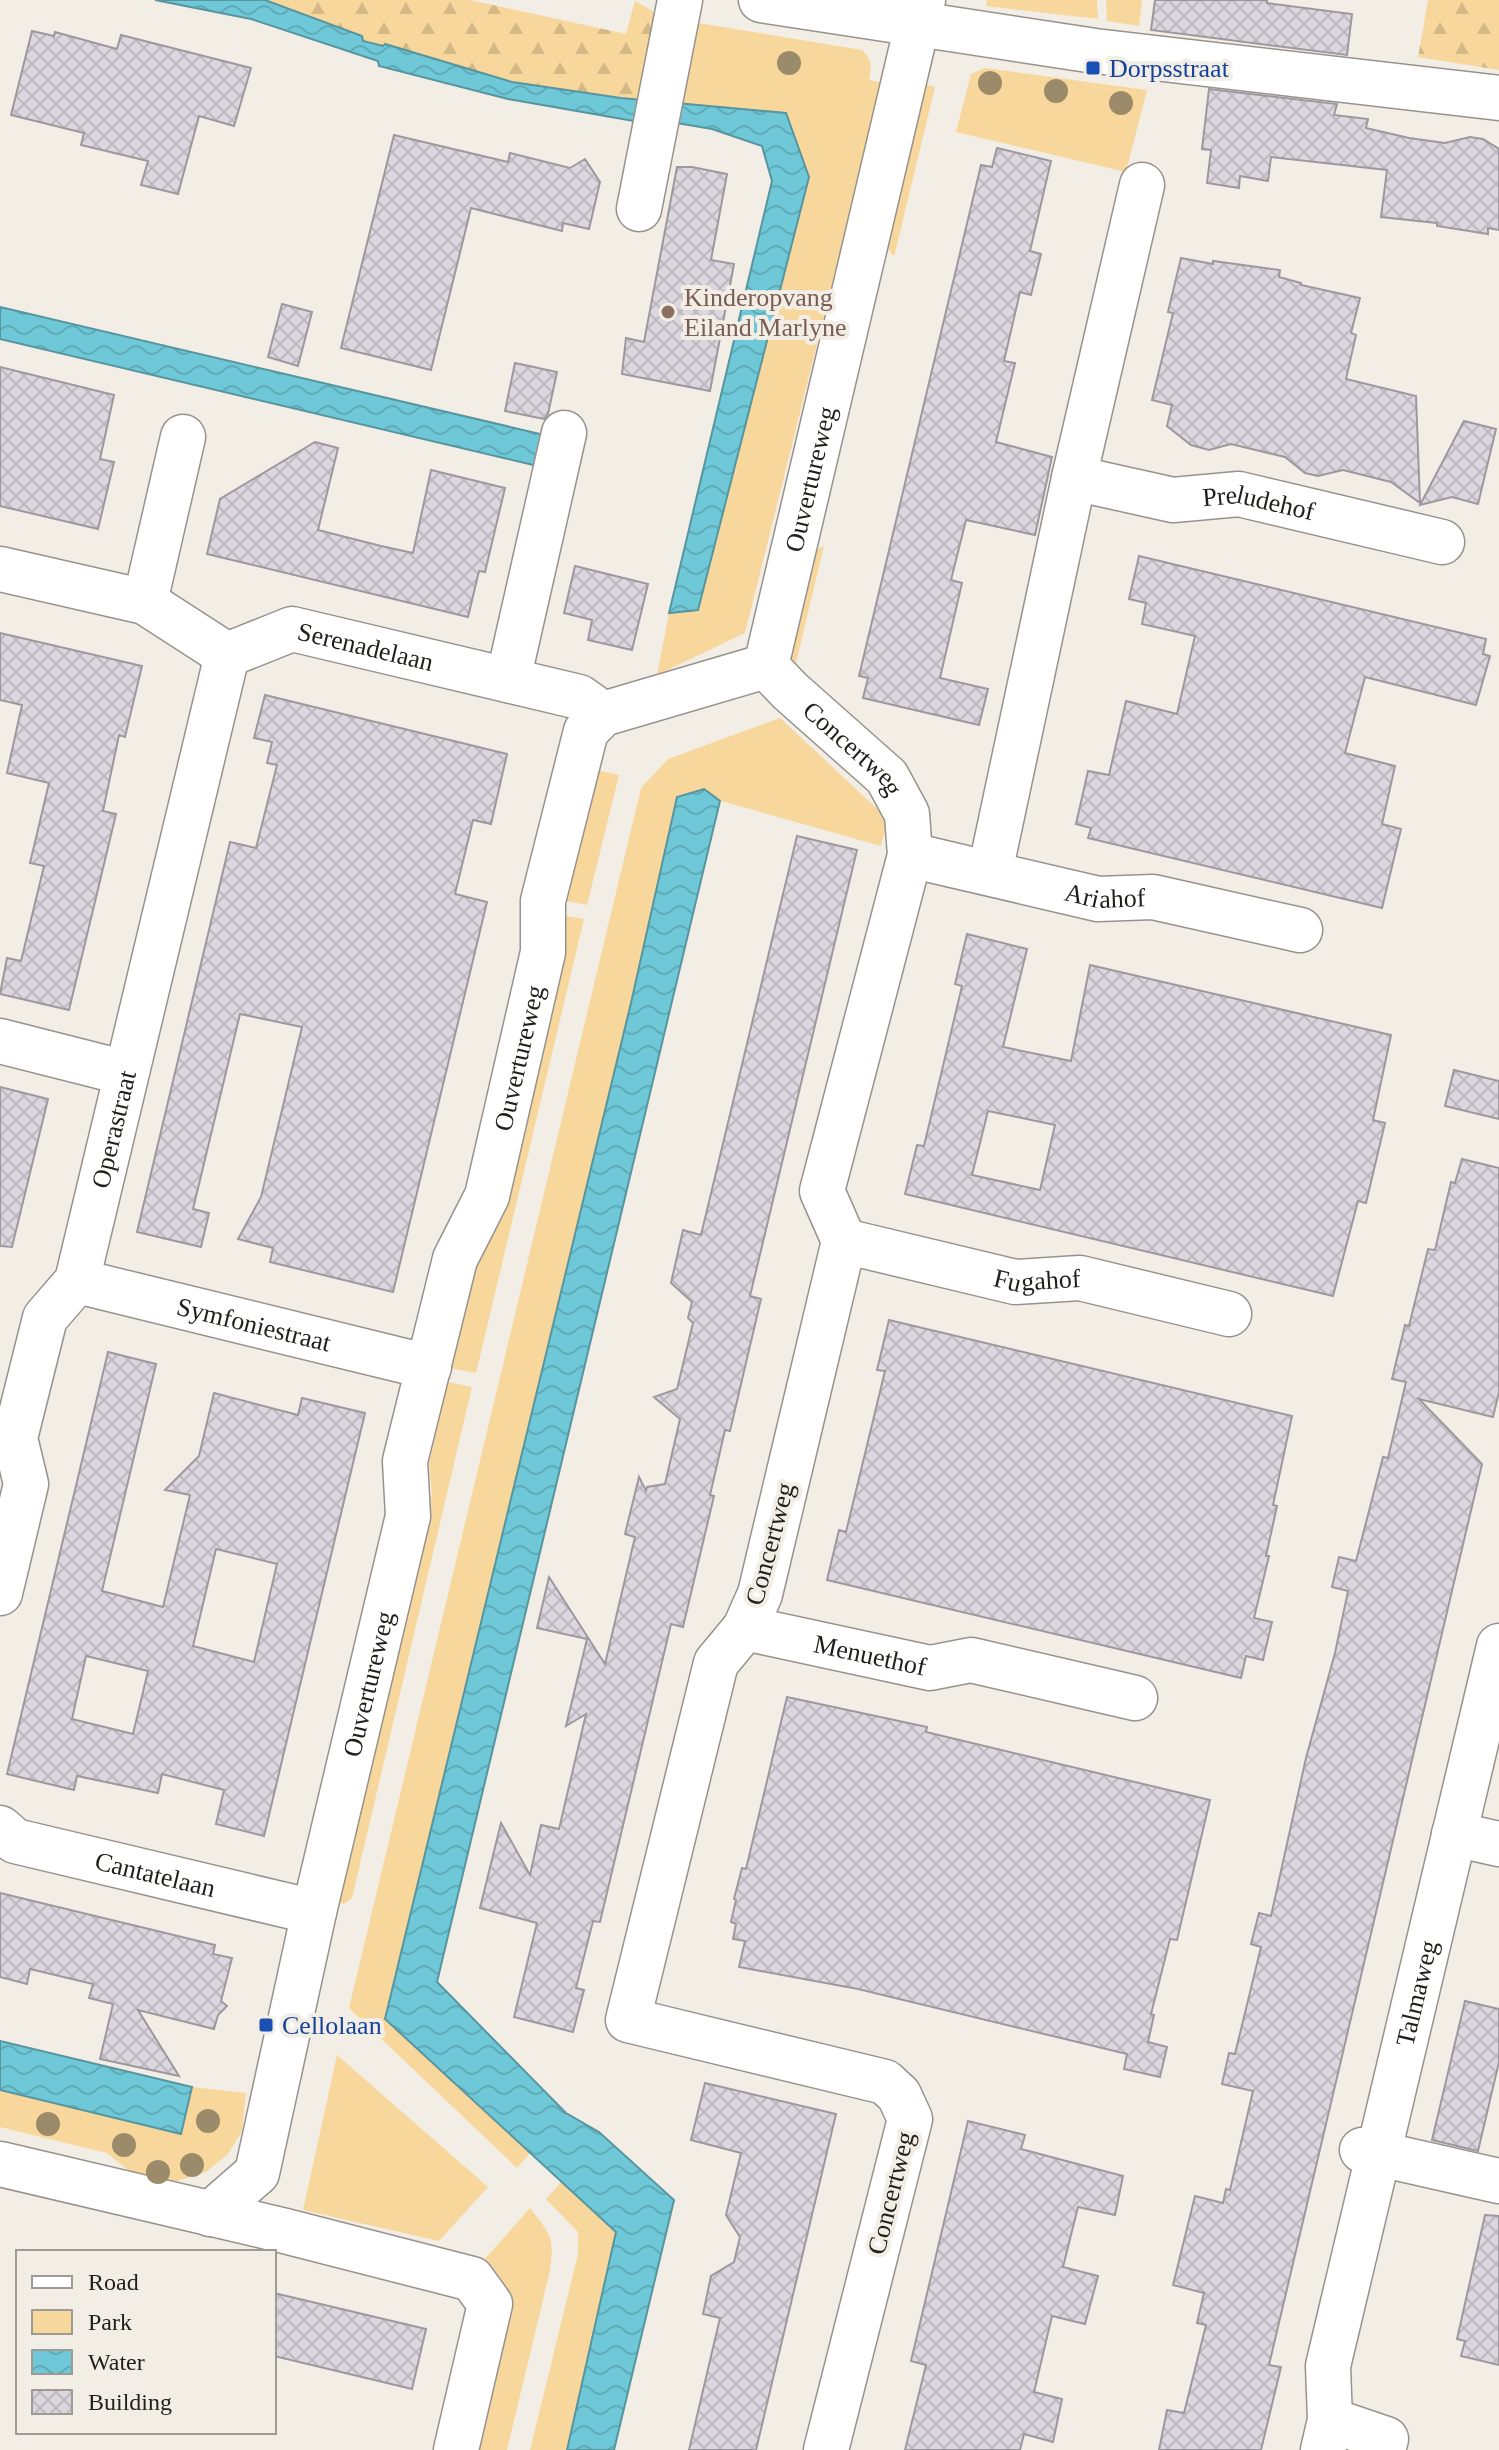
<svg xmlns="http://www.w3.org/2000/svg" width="1499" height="2450" viewBox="0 0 1499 2450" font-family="Georgia,serif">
  <defs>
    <pattern id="forest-firs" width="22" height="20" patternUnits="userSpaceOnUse" patternTransform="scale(2)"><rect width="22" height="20" fill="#f8d79c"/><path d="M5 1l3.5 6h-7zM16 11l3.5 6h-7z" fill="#d4b886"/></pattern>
    <pattern id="water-waves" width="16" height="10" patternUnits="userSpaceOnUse" patternTransform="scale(2)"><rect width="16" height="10" fill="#6ec8d7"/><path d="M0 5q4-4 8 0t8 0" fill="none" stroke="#5fabb8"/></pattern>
    <pattern id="building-cross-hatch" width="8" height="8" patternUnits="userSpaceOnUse" patternTransform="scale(2)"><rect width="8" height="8" fill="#dcd7df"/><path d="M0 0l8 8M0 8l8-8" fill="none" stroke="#bcb8bf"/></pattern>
  </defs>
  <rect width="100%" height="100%" fill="#f2ede5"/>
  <!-- green -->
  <path fill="#f8d79c" d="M987,0H1097L1098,19L986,6Z
    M1106,0H1142L1139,26L1107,21Z
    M686,21L862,50C872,60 872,66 869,80L882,83L745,633L657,675L669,613L698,610L786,113L671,103Z
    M985,68L1147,90L1126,172L956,132L971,74Z
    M921,83L935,87L894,257L882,240Z
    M824,546L795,667L786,653L808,553Z
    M780,718L888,819L881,846L721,801L704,789L677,797L631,1003L385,2019L531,2152L517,2168L349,2008L641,788L668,759Z
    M593,769L619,775L587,905L562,900Z
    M560,915L584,919L476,1373L450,1368L470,1281L497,1221Z
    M447,1382L472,1387L352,1898L344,1904L335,1901L432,1494L429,1464Z
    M337,2055L488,2187L439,2241L303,2210Z
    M192,2087L246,2093L242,2131L228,2154L206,2172L174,2182L134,2175L107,2153L0,2127V2090L181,2134Z
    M562,2181L616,2232L567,2450H530L578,2254V2232L546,2199Z
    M530,2208C552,2236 555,2239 549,2275L507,2450H476L509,2309C506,2287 501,2274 485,2259Z"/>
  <!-- forest -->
  <path fill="url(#forest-firs)" d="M265,0H470L626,34L635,1L665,18L649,101L512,82L386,44L383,46L363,41L362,36Z
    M1428,0H1499V70L1418,57Z"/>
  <!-- water -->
  <path fill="url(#water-waves)" stroke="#57959f" stroke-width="2" d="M155,0H265L362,36L363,41L383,46L385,44L512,82L621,98L786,113L809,177L698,610L669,613L772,181L762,146L712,129L671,122L645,123L508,99L379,66L378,61L251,19Z
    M0,307L553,437L546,468L0,339Z
    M704,789L720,801L437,1982L566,2113L599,2132L674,2200L614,2450H567L616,2232L385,2019L631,1003L677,797Z
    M0,2041L192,2087L181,2134L0,2090Z"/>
  <!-- building -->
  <path fill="url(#building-cross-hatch)" stroke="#9d98a0" stroke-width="2" fill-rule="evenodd" d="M1155,0H1267V3L1352,14L1347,55L1151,30Z
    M32,31L54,36L55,32L117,49L121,35L251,68L234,126L199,116L178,194L141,185L148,161L81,145L84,133L11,115Z
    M1209,89L1337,104L1334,115L1368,119L1366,128L1409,138L1445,143L1470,137L1483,139L1499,149V230L1488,228V234L1437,226V223L1381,217L1387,170L1271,157L1268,181L1240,176L1239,188L1207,183L1211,150L1202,149Z
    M394,135L508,162L510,153L570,168L585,159L600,182L589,229L563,223L562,231L471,208L431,370L341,348Z
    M997,148L1051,161L1030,251L1041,254L1031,295L1020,292L1004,361L1015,363L996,442L1052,457L1035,535L966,520L951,580L962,583L940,678L988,689L979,725L863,698L868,678L859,676L981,165L992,167Z
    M677,167H692L727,174L711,260L734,264L710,391L622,374L626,338L644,342Z
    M1181,258L1213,264V261L1280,270L1279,277L1301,283V285L1360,298L1351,333L1356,335L1346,379L1416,396L1420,503L1391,482L1343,470L1318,476L1305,473L1285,457L1231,444L1209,450L1191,445L1167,426L1172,405L1152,400L1173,313L1168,312Z
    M282,304L312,312L298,366L268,357Z
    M515,363L557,372L548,414L544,419L505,411Z
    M0,367L114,395L100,459L114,462L98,529L0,506Z
    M1464,421L1496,429L1478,504L1452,497L1420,505Z
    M315,442L338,448L318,530L381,546L413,553L431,470L505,488L485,572L479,571L468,617L207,554L220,499Z
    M1139,556L1486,639L1483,654L1490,656L1476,705L1365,677L1345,753L1395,766L1382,824L1401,829L1382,908L1088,838L1091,828L1076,824L1088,771L1109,775L1126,701L1177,714L1195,636L1142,624L1146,603L1129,599Z
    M575,566L648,584L632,650L588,640L592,620L564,613Z
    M0,633L142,666L125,737L119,735L103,811L116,814L69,1010L0,994L7,958L21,961L44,866L30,863L49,783L7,773L22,705L0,700Z
    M265,695L507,754L491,824L473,820L455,894L487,902L393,1292L270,1262L273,1248L238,1239L261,1197L302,1027L240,1014L193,1209L209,1213L201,1247L137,1232L230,842L256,848L277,765L267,763L272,742L254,738Z
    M797,836L857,850L750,1296L761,1299L730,1431L725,1430L710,1495L714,1496L704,1538L683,1627L671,1624L600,1922L593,1921L576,1988L584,1990L573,2032L514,2017L537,1923L480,1908L501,1823L530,1875L541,1825L559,1829L586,1714L566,1726L587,1639L537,1628L549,1577L605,1664L635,1537L625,1534L639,1477L646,1491L647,1487L665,1484L680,1419L654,1397L677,1389L693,1323L688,1318L692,1302L671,1283L683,1230L701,1235Z
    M967,934L1027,949L1003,1047L1071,1061L1090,965L1391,1035L1373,1120L1385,1123L1366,1203L1358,1201L1333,1296L905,1194L917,1145L924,1146L962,986L955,984ZM988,1111L1055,1125L1040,1190L972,1175Z
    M1454,1070L1499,1081V1119L1445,1106Z
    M0,1087L48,1099L12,1247L0,1246Z
    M1462,1159L1499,1168V1392L1493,1417L1419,1399L1482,1464L1269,2365L1281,2367L1261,2450H1159L1167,2410L1184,2413L1206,2325L1197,2323L1204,2293L1173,2285L1195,2196L1223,2203L1226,2189L1230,2190L1253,2091L1222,2084L1229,2053L1235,2054L1261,1947L1251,1944L1259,1913L1271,1916L1306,1758L1335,1653L1348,1591L1332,1587L1339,1557L1356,1561L1383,1457L1388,1458L1406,1382L1392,1379L1405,1325L1409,1326L1428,1249L1435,1250L1451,1182L1455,1183Z
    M889,1320L1292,1416L1273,1505L1277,1506L1266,1556H1269L1254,1618L1272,1622L1263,1660L1246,1656L1241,1678L827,1580L839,1530L846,1532L885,1371L877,1370Z
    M108,1352L156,1364L102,1591L163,1607L190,1495L165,1490L199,1456L214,1393L298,1415L302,1398L365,1413L264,1836L216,1824L224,1790L162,1774L158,1793L77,1776L74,1790L7,1774ZM216,1549L277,1564L254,1662L193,1646ZM86,1656L148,1671L133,1734L72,1719Z
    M787,1697L927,1727L926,1732L1210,1800L1177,1940L1170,1939L1151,2014L1154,2015L1148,2042L1167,2047L1160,2077L1124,2069L1127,2054L858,1989L739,1967L745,1941L733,1939L736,1924L731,1922L736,1900L734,1899L742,1868L746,1869Z
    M0,1893L215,1945L213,1954L232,1958L221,2001L227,2006L218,2015L214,2029L138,2010L179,2076L100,2059L113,2004L89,1998L93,1984L30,1969L27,1984L0,1977Z
    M1465,2001L1499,2009V2062L1478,2151L1432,2140Z
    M705,2083L836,2114L756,2450H689L720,2318L703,2314L711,2276L734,2262L740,2237L726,2215L741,2153L691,2140Z
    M968,2121L1025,2135L1021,2149L1123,2176L1115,2215L1078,2207L1063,2267L1098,2276L1085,2324L1052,2316L1034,2392L1062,2399L1053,2442L1024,2434L1020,2450H905L926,2365L911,2361Z
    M1485,2215L1499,2216V2365L1461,2356L1465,2341L1457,2339Z
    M274,2293L426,2329L412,2389L274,2356Z"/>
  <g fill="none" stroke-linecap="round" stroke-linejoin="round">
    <defs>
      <g id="minor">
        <path d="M761,0L1095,51L1499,98"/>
        <path d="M639,209L680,0"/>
        <path id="s1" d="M1074,478L1173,500L1239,494L1442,542"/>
        <path id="s2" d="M0,569L145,602L227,655L292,629L579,697L603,714"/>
        <path d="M145,602L183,437"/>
        <path id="s3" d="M766,666L790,691L887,777L907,814L910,855L822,1191L844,1241L760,1594L745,1628L716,1663L628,2020L885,2082L899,2095L910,2119L826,2450"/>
        <path id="s4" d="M766,666L923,0"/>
        <path d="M508,680L564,433"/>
        <path id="s5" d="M910,855L1098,899L1153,897L1300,930"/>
        <path d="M990,872L1074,478L1142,185"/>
        <path d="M0,1041L126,1073"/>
        <path id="s6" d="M844,1241L1015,1282L1080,1278L1229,1314"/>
        <path id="s7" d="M77,1281L429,1367"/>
        <path id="s8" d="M0,1593L26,1484L15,1438L45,1318L77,1281L227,655"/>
        <path id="s9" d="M745,1628L930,1668L971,1660L1135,1698"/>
        <path id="s10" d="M0,1828L15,1841L314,1912"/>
        <path d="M1454,1834L1499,1844"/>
        <path d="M1362,2150L1499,2181"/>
        <path d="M0,2164L285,2231L472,2279L490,2304L456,2450"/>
        <path id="s11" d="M210,2214L257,2173L314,1912L408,1516L405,1461L455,1259L487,1196L543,952V901L586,731L603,714L766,666"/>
        <path d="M1330,2420L1386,2439L1383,2450"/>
        <path id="s12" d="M1323,2450L1330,2420L1328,2366L1499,1646"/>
      </g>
    </defs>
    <!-- minor casing -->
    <use href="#minor" stroke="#97938c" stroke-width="47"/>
    <!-- minor -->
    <use href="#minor" stroke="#fff" stroke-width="44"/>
  </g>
  <!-- trees -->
  <g fill="#9b8b6b">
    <circle cx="789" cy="63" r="12"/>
    <circle cx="990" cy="83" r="12"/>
    <circle cx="1056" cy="91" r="12"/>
    <circle cx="1121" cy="103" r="12"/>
    <circle cx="208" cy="2121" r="12"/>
    <circle cx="48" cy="2124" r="12"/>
    <circle cx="124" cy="2145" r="12"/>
    <circle cx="192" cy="2165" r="12"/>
    <circle cx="158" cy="2172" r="12"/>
  </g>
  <!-- markers -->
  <g fill="#1a4fb4" stroke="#f2ede5" stroke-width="3">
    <rect x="1085" y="60" width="16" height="16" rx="4"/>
    <rect x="258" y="2017" width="16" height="16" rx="4"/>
  </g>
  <circle fill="#8d6e63" stroke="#f2ede5" stroke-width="3" cx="668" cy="312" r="8"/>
  <g text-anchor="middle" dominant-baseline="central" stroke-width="8" stroke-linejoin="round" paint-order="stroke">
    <!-- transit labels -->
    <g font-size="26" fill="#164399" stroke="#f2ede5" text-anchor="start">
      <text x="1109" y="68">Dorpsstraat</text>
      <text x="282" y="2025">Cellolaan</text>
    </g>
    <!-- education labels -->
    <g font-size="26" fill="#785e54" stroke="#f2ede5" text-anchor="start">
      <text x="684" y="297">Kinderopvang<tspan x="684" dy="30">Eiland Marlyne</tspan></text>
    </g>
    <!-- street labels -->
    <g font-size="26" fill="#211f1c" stroke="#f2ede5">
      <text stroke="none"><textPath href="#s4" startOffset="192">Ouvertureweg</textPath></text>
      <text stroke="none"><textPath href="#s1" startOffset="188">Preludehof</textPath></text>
      <text stroke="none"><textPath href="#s2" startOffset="392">Serenadelaan</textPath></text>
      <text stroke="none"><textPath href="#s3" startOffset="120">Concertweg</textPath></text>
      <text stroke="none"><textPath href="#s5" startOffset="200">Ariahof</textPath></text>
      <text stroke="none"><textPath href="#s11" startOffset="1212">Ouvertureweg</textPath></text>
      <text stroke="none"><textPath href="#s8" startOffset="488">Operastraat</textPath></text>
      <text stroke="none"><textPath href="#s6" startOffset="198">Fugahof</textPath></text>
      <text stroke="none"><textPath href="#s7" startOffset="182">Symfoniestraat</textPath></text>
      <text transform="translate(770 1544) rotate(-75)">Concertweg</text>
      <text stroke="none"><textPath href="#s9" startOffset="128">Menuethof</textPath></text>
      <text stroke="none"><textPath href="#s11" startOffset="564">Ouvertureweg</textPath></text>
      <text stroke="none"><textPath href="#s10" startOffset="164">Cantatelaan</textPath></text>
      <text stroke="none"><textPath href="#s12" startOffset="468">Talmaweg</textPath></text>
      <text transform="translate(891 2193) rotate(-76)">Concertweg</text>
    </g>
  </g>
  <!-- legend -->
  <rect x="16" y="2250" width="260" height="184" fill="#f2ede5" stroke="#9e9b95" stroke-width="2"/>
  <rect x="32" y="2276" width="40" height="12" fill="#ffffff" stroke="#9e9b95" stroke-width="2"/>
  <text x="88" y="2290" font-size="24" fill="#211f1c">Road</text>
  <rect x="32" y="2310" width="40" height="24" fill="#f8d79c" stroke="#9e9b95" stroke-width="2"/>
  <text x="88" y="2330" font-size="24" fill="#211f1c">Park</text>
  <rect x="32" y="2350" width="40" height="24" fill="url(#water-waves)" stroke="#9e9b95" stroke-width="2"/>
  <text x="88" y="2370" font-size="24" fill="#211f1c">Water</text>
  <rect x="32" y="2390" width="40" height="24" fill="url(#building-cross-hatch)" stroke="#9e9b95" stroke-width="2"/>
  <text x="88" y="2410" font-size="24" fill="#211f1c">Building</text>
</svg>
